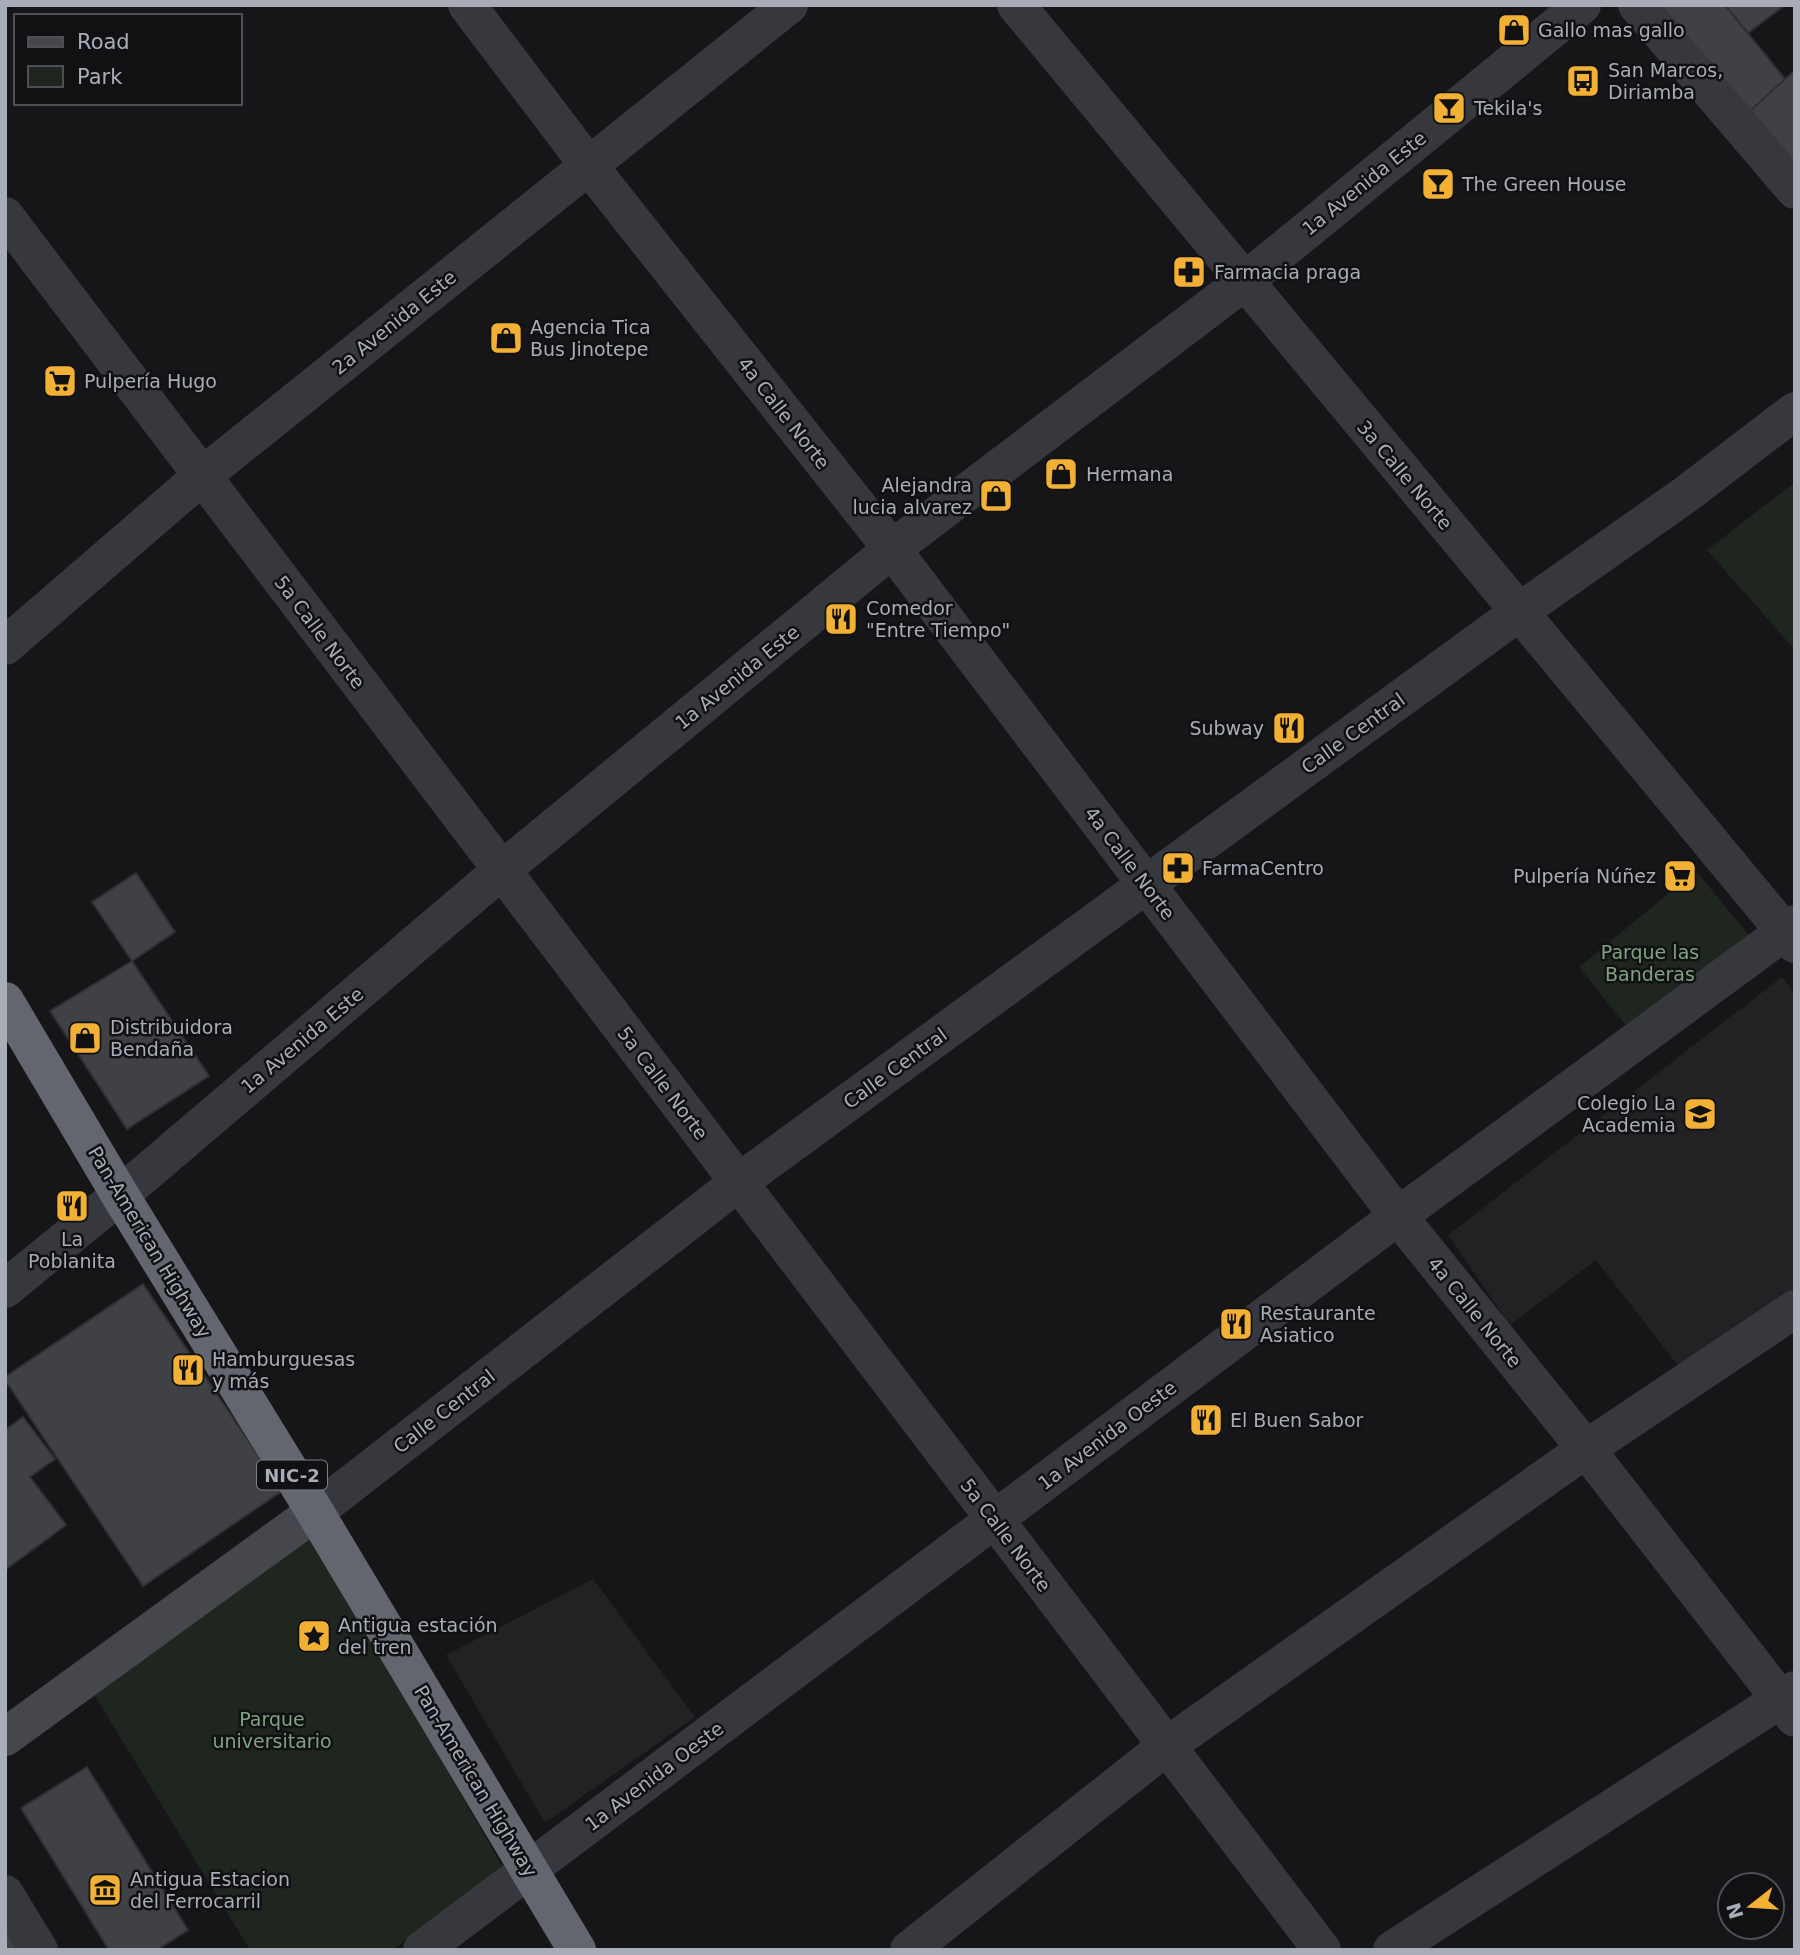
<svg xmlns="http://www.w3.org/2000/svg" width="1800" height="1955" viewBox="0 0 1800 1955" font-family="'DejaVu Sans',sans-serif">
  <rect width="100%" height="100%" fill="#161618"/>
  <!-- built -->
  <path fill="#222225" d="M1782,977L1795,993V1299L1683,1372L1596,1260L1510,1325L1448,1235Z
    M593,1579L695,1717L545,1823L446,1655Z"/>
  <!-- green -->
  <path fill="#1e261f" d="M1795,482V650L1707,550Z
    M1696,871L1749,935L1631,1032L1579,967Z
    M313,1535L502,1866L393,1950H250L92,1691Z"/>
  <!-- building -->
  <path fill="#404145" stroke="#303034" stroke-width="2" d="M1659,5H1725L1785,79L1750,111Z
    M1725,5H1785L1748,33Z
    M1795,70V163L1750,111Z
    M136,873L175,932L132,961L92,902Z
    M132,961L209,1076L127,1129L50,1011Z
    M143,1284L282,1491L143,1586L5,1380V1377Z
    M23,1417L55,1459L30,1477L66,1525L5,1570V1430Z
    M87,1767L188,1930L157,1950H109L21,1808Z
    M5,1926L20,1950H5Z"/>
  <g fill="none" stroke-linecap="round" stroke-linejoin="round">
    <!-- street -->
    <path stroke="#37383d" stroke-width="38" d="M467,5L589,166L892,549L1398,1216L1586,1449L1795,1718
      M1016,5L1795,944
      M1637,5L1795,190
      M5,216L1322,1950
      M5,646L202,476L789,5
      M5,1289L120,1195L502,870L892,549L1245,281L1582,5
      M315,1512L739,1182L1519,612L1685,495L1795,411
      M5,1894L39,1950
      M422,1950L1398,1216L1795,924
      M909,1950L1168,1745L1586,1449L1795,1309
      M1392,1950L1795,1690"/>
    <!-- secondary -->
    <path stroke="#45474d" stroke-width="38" d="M5,1737L315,1512"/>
    <!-- highway -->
    <path stroke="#63666e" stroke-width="38" d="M5,1001L120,1195L315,1512L577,1950"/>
  </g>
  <!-- icons -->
  <defs>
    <symbol id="shop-square" viewBox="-11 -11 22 22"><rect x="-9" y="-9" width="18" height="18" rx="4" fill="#f2b134" stroke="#111113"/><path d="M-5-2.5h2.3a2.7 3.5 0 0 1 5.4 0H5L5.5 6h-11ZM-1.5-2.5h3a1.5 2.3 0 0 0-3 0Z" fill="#111"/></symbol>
    <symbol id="bus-square" viewBox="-11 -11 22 22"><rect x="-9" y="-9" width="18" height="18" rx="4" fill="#f2b134" stroke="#111113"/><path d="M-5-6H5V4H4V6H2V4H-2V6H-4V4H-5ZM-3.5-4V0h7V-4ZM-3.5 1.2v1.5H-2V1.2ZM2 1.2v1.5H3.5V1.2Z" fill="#111"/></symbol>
    <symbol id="bar-square" viewBox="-11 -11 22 22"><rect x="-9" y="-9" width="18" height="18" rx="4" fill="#f2b134" stroke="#111113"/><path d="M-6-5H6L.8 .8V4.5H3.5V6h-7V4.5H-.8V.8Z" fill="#111"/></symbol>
    <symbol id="pharmacy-square" viewBox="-11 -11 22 22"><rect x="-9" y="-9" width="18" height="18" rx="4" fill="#f2b134" stroke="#111113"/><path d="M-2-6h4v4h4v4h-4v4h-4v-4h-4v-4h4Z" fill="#111"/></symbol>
    <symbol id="supermarket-square" viewBox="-11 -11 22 22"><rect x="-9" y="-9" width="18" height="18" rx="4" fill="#f2b134" stroke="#111113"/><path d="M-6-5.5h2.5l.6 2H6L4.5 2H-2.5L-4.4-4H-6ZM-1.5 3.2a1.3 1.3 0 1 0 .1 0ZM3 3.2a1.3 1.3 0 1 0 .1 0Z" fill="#111"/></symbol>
    <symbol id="restaurant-square" viewBox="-11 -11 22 22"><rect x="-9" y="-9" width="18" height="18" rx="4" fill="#f2b134" stroke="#111113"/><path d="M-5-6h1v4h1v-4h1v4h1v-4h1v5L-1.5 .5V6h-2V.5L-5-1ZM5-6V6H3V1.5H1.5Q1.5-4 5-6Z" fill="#111"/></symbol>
    <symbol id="school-square" viewBox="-11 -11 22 22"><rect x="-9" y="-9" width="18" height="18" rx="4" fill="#f2b134" stroke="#111113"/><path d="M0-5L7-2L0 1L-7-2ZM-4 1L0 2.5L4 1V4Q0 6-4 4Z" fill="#111"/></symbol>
    <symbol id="sight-square" viewBox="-11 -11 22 22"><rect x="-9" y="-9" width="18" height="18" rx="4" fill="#f2b134" stroke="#111113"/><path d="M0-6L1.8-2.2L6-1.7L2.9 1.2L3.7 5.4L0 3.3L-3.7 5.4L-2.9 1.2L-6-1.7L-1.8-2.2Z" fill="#111"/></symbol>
    <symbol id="museum-square" viewBox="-11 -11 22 22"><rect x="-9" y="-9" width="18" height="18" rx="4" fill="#f2b134" stroke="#111113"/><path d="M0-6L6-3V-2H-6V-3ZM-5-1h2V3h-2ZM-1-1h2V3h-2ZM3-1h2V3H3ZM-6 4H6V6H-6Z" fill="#111"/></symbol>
  </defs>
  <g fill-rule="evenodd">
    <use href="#shop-square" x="1495" y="11" width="38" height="38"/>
    <use href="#bus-square" x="1564" y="62" width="38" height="38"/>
    <use href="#bar-square" x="1430" y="89" width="38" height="38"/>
    <use href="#bar-square" x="1419" y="165" width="38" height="38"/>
    <use href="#pharmacy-square" x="1170" y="253" width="38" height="38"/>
    <use href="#shop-square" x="487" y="319" width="38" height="38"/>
    <use href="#supermarket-square" x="41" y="362" width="38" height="38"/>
    <use href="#shop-square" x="1042" y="455" width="38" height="38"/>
    <use href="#shop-square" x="977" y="477" width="38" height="38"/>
    <use href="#restaurant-square" x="822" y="600" width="38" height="38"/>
    <use href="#restaurant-square" x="1270" y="709" width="38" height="38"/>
    <use href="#pharmacy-square" x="1159" y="849" width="38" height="38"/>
    <use href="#supermarket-square" x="1661" y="857" width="38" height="38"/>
    <use href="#shop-square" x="66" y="1019" width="38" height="38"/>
    <use href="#school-square" x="1681" y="1095" width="38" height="38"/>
    <use href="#restaurant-square" x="53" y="1187" width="38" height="38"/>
    <use href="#restaurant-square" x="1217" y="1305" width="38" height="38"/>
    <use href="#restaurant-square" x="169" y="1351" width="38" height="38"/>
    <use href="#restaurant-square" x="1187" y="1401" width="38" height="38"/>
    <use href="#sight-square" x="295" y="1617" width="38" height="38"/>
    <use href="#museum-square" x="86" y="1871" width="38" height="38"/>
  </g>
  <g text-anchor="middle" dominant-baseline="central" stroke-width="5" stroke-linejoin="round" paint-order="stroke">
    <!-- shield labels -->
    <rect fill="#111113" stroke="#7b7e86" stroke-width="2" x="257" y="1460.5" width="70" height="29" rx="5"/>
    <g font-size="18" font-weight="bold" fill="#a8adb8">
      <text x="292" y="1475">NIC-2</text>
    </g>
    <!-- poi labels -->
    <g font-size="19" fill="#a8adb8" stroke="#111113" text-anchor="start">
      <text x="1538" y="30">Gallo mas gallo</text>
      <text x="1608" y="70">San Marcos,<tspan x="1608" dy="22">Diriamba</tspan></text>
      <text x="1474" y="108">Tekila's</text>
      <text x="1462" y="184">The Green House</text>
      <text x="1214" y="272">Farmacia praga</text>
      <text x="530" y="327">Agencia Tica<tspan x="530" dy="22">Bus Jinotepe</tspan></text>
      <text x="84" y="381">Pulpería Hugo</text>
      <text x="1086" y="474">Hermana</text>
      <text x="972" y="485" text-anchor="end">Alejandra<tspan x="972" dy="22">lucia alvarez</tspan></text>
      <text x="866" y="608">Comedor<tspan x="866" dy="22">"Entre Tiempo"</tspan></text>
      <text x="1264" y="728" text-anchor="end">Subway</text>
      <text x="1202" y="868">FarmaCentro</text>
      <text x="1656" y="876" text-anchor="end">Pulpería Núñez</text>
      <text x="110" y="1027">Distribuidora<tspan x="110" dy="22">Bendaña</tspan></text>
      <text x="1676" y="1103" text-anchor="end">Colegio La<tspan x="1676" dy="22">Academia</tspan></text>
      <text x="72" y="1239" text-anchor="middle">La<tspan x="72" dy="22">Poblanita</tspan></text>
      <text x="1260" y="1313">Restaurante<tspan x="1260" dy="22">Asiatico</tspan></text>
      <text x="212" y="1359">Hamburguesas<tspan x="212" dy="22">y más</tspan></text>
      <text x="1230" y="1420">El Buen Sabor</text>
      <text x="338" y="1625">Antigua estación<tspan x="338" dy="22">del tren</tspan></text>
      <text x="130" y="1879">Antigua Estacion<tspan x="130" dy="22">del Ferrocarril</tspan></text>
    </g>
    <!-- street labels -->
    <g font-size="19" fill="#a8adb8" stroke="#111113">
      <text transform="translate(1364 183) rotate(-39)">1a Avenida Este</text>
      <text transform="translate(394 322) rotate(-39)">2a Avenida Este</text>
      <text transform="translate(784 413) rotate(52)">4a Calle Norte</text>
      <text transform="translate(1405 475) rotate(50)">3a Calle Norte</text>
      <text transform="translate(320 632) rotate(53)">5a Calle Norte</text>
      <text transform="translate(737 677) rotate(-39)">1a Avenida Este</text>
      <text transform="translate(1353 733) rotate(-36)">Calle Central</text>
      <text transform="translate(1130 863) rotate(53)">4a Calle Norte</text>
      <text transform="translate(302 1040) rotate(-40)">1a Avenida Este</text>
      <text transform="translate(895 1068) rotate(-36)">Calle Central</text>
      <text transform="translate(663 1083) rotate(53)">5a Calle Norte</text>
      <text transform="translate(150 1242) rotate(59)">Pan-American Highway</text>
      <text transform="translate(1475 1312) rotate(51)">4a Calle Norte</text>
      <text transform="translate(444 1411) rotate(-38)">Calle Central</text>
      <text transform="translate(1107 1435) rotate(-37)">1a Avenida Oeste</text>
      <text transform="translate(1006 1535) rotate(53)">5a Calle Norte</text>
      <text transform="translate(654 1776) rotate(-37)">1a Avenida Oeste</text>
      <text transform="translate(476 1781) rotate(59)">Pan-American Highway</text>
    </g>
    <!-- park labels -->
    <g font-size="19" fill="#7fa381" stroke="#111113">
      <text x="1650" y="952">Parque las<tspan x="1650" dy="22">Banderas</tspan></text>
      <text x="272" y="1719">Parque<tspan x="272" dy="22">universitario</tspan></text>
    </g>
  </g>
  <!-- border -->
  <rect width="1800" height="1955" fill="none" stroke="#a8adb8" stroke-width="14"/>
  <!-- legend -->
  <rect x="14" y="14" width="228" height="91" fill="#111113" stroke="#4d4f55" stroke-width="2"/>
  <rect x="28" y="37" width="35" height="10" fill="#45474d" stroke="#4d4f55" stroke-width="2"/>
  <text x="77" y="49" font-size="21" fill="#a8adb8">Road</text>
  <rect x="28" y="66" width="35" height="21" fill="#1e261f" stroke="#4d4f55" stroke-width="2"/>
  <text x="77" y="84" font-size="21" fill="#a8adb8">Park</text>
  <!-- north arrow -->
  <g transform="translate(1751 1906) rotate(253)"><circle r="33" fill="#111113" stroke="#4d4f55" stroke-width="2"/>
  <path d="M0-5L12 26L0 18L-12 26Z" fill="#f2b134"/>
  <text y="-10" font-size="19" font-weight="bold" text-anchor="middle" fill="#a8adb8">N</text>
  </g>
</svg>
